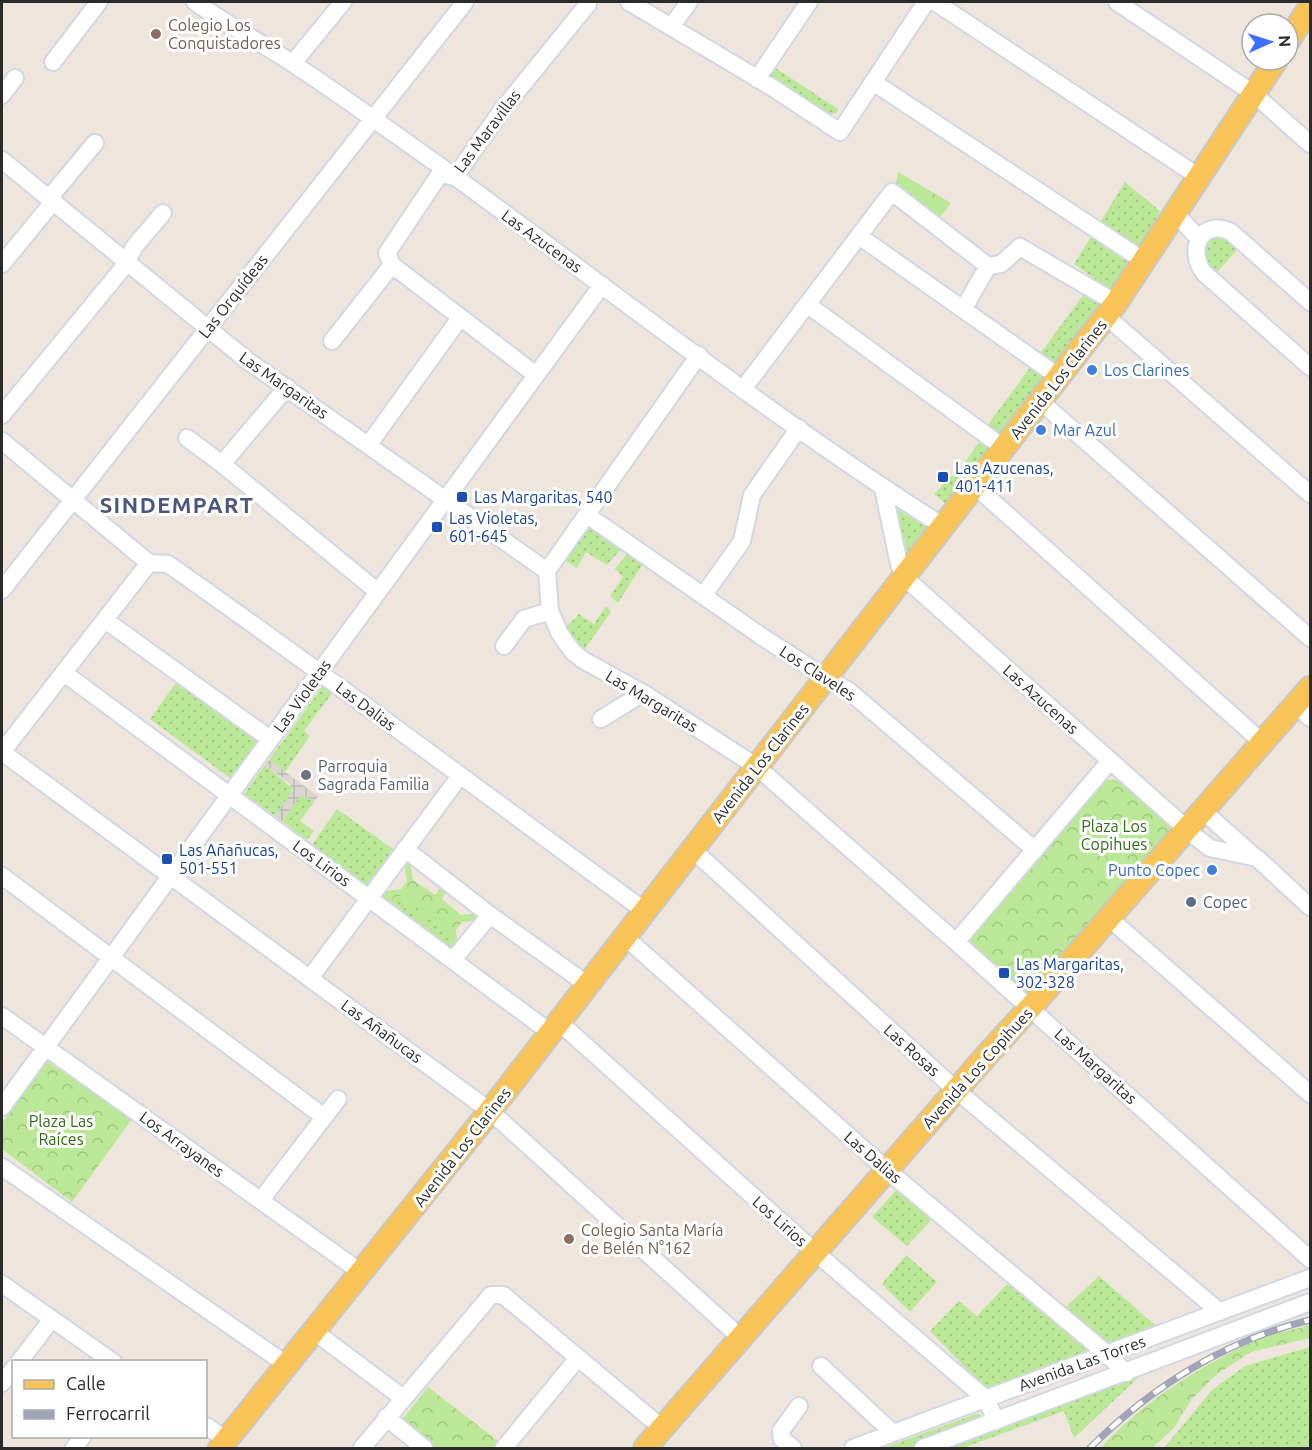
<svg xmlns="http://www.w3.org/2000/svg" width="1312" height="1450" viewBox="0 0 1312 1450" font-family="Ubuntu,sans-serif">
  <defs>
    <pattern id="grass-dots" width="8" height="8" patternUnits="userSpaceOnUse" patternTransform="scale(1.5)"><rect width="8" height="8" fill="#bae896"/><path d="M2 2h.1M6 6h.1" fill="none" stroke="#a0c781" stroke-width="1.8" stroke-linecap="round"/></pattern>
    <pattern id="forest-crowns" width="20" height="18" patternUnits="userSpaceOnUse" patternTransform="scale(1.5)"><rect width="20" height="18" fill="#bae896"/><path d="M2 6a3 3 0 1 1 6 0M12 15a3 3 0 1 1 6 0" fill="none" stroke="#a0c781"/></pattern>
    <pattern id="plaza-grid" width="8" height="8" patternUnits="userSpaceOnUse" patternTransform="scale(1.5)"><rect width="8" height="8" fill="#dad5d0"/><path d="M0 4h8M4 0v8" fill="none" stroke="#bbb7b3"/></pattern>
  </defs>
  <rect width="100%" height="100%" fill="#eee5dd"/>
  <!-- grass -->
  <path fill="url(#grass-dots)" d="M773,69H777L838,109L837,113L831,114L767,79Z
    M1125,182L1160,211L1112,299L947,505L934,494C958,471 976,452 990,422L1095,279L1074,264Z
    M1212,233L1242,244L1212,278L1199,245Z
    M897,509L933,531L909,561Z
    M591,524L623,547L607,565L586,552L577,568L566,561Z
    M629,552L644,562L618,603L610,596L623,577L615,569Z
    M606,606L611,612L584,650L572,640L566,627L579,614L594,624Z
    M178,680L259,739L230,778L150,719Z
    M325,683L336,688L304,731L310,736L285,772L269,760Z
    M265,765L292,788L291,793L275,816L244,794Z
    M303,795L314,802L300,821L314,831L307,840L282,821L299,797Z
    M337,809L393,849L365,889L309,849Z
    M401,896L422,912L414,923L381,899Z
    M428,916L449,931L452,951L419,927Z
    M900,1186L934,1217L907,1246L872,1217Z
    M906,1255L937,1282L910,1312L882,1284Z
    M1099,1276L1155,1325L1090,1352L988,1391L930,1331L959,1301L977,1316L1007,1284L1052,1320Z
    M1310,1347V1448H1164L1212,1390L1245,1366Z
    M1143,1373L1074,1438L1064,1411L963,1448H942Z
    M976,1414L981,1415L982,1420L915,1448H883Z"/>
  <!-- forest -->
  <path fill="url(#forest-crowns)" d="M898,172L951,203L937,221L895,192Z
    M1113,779L1120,781L1168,823L1171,831L1031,993L1023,992L970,945V938L1098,788L1105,781Z
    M410,862L413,880L435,895L442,885L448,889L442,899L461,915L479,913V920L462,922L456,930L458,949L452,951L449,931L428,916L419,927L414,923L422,912L401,896L381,899V892L401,889L407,881L404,863Z
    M47,1061L132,1119L72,1202L2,1149V1123Z
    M1310,1325V1338L1251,1352L1217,1374L1191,1400L1174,1428L1152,1448H1101C1140,1403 1210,1359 1265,1337C1280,1332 1296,1329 1310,1325Z
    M428,1387L498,1441L492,1448H430L398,1425Z"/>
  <!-- plaza -->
  <path fill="url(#plaza-grid)" d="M269,760L318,796L314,802L307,797H299L282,821L275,816L291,793L292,788L289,783L265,765Z"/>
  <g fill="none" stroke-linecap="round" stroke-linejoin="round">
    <defs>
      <path id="minor" d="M195,2C226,24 260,42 292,63C347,99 400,138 454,176C616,294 774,419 943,526
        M629,2L770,86L840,132L926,2
        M935,2L1199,177
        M1117,2L1254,94L1310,144
        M671,27L689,2
        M53,62L99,2
        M293,63L343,2
        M757,79L809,2
        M873,82L1144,261
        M2,95L15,78
        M2,160L248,361L547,571L550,611L560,634L573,652L583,660L643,693L757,767L956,942L1310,1259
        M1175,213L1199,239
        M859,236L1059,377
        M2,264L48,208L55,191L95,143
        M392,265L387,253L440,174L455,177L502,110L588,4L586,2
        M392,265L536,375
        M1310,302L1231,232C1202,218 1186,249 1204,273L1310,367
        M808,305L1004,448
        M964,308L988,266L1001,264L1020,247L1116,303
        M1106,316L1310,494
        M332,341L392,265
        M743,389L892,192L988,266
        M1040,401L1310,638
        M2,415L127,263L134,247L163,213
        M187,438L222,464L378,592
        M2,441L149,563L168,564C329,677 486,795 645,911
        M369,444L460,318
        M222,464L287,387
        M975,486L1263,743
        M883,488L899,564L904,577L1197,838L1210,848L1257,858L1310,907
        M587,515L761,636L826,678L849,691L1035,850
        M547,571L699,355
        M2,590L465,2
        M703,596L742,541L752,495L799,428
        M105,620L270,739
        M504,646L524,619L550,611
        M64,673L551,1033
        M1296,705L1310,718
        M601,719L643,693
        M2,752L490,1111L741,1338
        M2,752L149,563
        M1203,811L1256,858
        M405,849L490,915L588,985
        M693,850L956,1090L1220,1312
        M2,876L324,1117
        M1109,918L1310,1094
        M625,937L887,1170L1107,1354L1126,1373
        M956,942L1110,761
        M453,960L490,915
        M310,978L460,776
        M2,1016L362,1273
        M559,1022L815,1252L986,1399L996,1421
        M2,1107L602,285
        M2,1167L287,1365
        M261,1200L338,1099
        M2,1284L113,1362
        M315,1332L403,1398
        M19,1362L52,1319
        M821,1366L893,1433
        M2,1383L14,1368
        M386,1417L424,1448
        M206,1426L227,1440
        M74,1448L83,1436
        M362,1448L491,1295H503L662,1428
        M504,1448L578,1358
        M793,1448L782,1439L781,1431L799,1406
        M853,1448L1310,1278
        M923,1448L1310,1302"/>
      <path id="major" d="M1288,41L1310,7
        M220,1448L483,1120L1116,303L1276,60
        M645,1448L986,1056L1038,999L1310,688"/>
    </defs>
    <!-- minor casing -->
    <use href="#minor" stroke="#d2d7e5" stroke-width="20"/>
    <!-- major casing -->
    <use href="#major" stroke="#c8c8c8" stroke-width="26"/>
    <!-- minor -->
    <use href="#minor" stroke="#fff" stroke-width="16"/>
    <!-- major -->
    <use href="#major" stroke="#f9c457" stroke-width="22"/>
    <defs>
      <path id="rail" d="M1090,1448C1151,1387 1226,1340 1310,1320"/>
    </defs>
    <!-- rail casing -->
    <use href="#rail" stroke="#9fa5b7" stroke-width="7"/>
    <!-- rail -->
    <use href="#rail" stroke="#fff" stroke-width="4.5" stroke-dasharray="14" stroke-linecap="butt"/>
  </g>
  <!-- markers -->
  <g fill="#8d6e63" stroke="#fff" stroke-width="2">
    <circle cx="156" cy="34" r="6"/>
    <circle cx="569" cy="1239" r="6"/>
  </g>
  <g fill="#3f7fe0" stroke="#fff" stroke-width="2">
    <circle cx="1092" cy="370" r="6"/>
    <circle cx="1041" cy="430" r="6"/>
    <circle cx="1212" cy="870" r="6"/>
  </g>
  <g fill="#1a4fb4" stroke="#fff" stroke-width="2">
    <rect x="937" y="471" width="12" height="12" rx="3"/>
    <rect x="456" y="491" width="12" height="12" rx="3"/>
    <rect x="431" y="521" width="12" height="12" rx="3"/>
    <rect x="161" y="853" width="12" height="12" rx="3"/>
    <rect x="998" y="967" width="12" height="12" rx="3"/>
  </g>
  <circle fill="#6b7280" stroke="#fff" stroke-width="2" cx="306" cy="775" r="6"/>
  <circle fill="#5c6f8a" stroke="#fff" stroke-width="2" cx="1191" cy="902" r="6"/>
  <g text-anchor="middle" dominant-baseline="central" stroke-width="6" stroke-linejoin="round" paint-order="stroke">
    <!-- education labels -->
    <g font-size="16" fill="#785e54" stroke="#fff" text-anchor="start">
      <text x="168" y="25">Colegio Los<tspan x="168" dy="18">Conquistadores</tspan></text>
      <text x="581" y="1230">Colegio Santa María<tspan x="581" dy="18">de Belén N°162</tspan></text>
    </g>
    <!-- street labels -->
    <g font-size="16" fill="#2b2b2b" stroke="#fff">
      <text transform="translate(487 131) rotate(-53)">Las Maravillas</text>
      <text transform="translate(542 241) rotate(36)">Las Azucenas</text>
      <text transform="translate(233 296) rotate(-52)">Las Orquídeas</text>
      <text transform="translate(1058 379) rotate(-52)">Avenida Los Clarines</text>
      <text transform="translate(284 385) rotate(35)">Las Margaritas</text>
      <text transform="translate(818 673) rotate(33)">Los Claveles</text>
      <text transform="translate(302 696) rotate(-54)">Las Violetas</text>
      <text transform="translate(1041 699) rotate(42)">Las Azucenas</text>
      <text transform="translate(652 701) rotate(31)">Las Margaritas</text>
      <text transform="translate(366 706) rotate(37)">Las Dalias</text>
      <text transform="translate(760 763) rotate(-52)">Avenida Los Clarines</text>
      <text transform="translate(322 863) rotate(36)">Los Lirios</text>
      <text transform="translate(382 1031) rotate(36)">Las Añañucas</text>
      <text transform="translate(912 1050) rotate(42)">Las Rosas</text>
      <text transform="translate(1096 1066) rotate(42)">Las Margaritas</text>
      <text transform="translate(977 1068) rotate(-48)">Avenida Los Copihues</text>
      <text transform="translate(182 1144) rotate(36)">Los Arrayanes</text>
      <text transform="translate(462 1147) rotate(-52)">Avenida Los Clarines</text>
      <text transform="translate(873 1157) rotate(41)">Las Dalias</text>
      <text transform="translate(780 1221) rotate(42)">Los Lirios</text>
      <text transform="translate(1082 1363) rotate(-20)">Avenida Las Torres</text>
    </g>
    <!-- shop labels -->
    <g font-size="16" fill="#366cbe" stroke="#fff" text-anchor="start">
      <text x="1104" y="370">Los Clarines</text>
      <text x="1053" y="430">Mar Azul</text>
      <text x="1200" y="870" text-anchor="end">Punto Copec</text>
    </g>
    <!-- transit labels -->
    <g font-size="16" fill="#164399" stroke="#fff" text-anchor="start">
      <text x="955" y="468">Las Azucenas,<tspan x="955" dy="18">401-411</tspan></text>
      <text x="474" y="497">Las Margaritas, 540</text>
      <text x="449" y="518">Las Violetas,<tspan x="449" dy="18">601-645</tspan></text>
      <text x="179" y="850">Las Añañucas,<tspan x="179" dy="18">501-551</tspan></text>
      <text x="1016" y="964">Las Margaritas,<tspan x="1016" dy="18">302-328</tspan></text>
    </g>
    <!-- worship labels -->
    <g font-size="16" fill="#5b616d" stroke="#fff" text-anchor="start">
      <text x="318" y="766">Parroquia<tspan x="318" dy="18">Sagrada Familia</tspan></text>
    </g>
    <!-- park labels -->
    <g font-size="16" fill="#306e16" stroke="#fff">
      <text x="1114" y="826">Plaza Los<tspan x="1114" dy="18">Copihues</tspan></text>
      <text x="61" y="1121">Plaza Las<tspan x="61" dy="18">Raíces</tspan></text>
    </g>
    <!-- service labels -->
    <g font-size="16" fill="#4e5e75" stroke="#fff" text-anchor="start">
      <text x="1203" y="902">Copec</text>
    </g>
    <!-- district labels -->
    <g font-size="22" font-weight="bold" letter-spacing="1.5" fill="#48577f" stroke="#fff">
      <text x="177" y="504">SINDEMPART</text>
    </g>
  </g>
  <!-- border -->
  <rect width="1312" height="1450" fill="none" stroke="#2b2b2b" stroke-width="6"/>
  <!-- legend -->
  <rect x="12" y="1360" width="195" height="78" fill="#ffffff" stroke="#aaaaaa" stroke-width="1.5"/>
  <rect x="24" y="1380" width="30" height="9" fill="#f9c457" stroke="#aaaaaa" stroke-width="1.5"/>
  <text x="66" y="1390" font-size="18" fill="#2b2b2b">Calle</text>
  <rect x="24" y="1410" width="30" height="9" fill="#9fa5b7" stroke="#aaaaaa" stroke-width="1.5"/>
  <text x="66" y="1420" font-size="18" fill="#2b2b2b">Ferrocarril</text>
  <!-- north arrow -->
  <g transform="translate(1270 42) rotate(87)"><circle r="28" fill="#ffffff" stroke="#aaaaaa" stroke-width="1.5"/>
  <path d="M0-4.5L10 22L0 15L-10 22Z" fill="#3970ff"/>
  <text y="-9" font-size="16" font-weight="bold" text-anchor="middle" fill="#2b2b2b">N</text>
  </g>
</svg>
